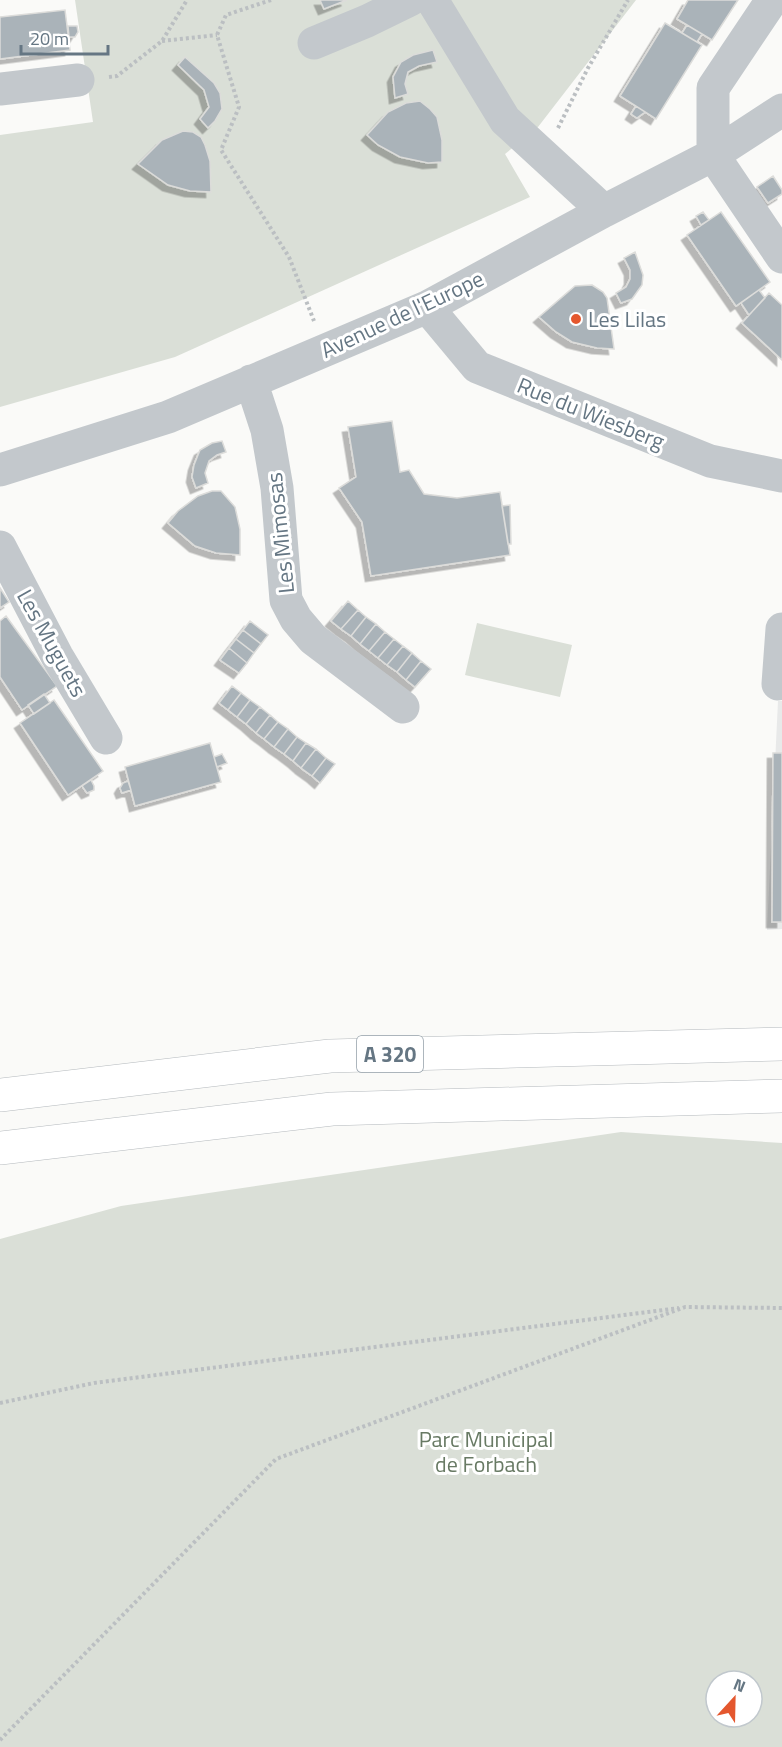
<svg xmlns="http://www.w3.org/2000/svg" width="782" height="1747" viewBox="0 0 782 1747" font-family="'Titillium Web',sans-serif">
  <defs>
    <filter id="shadow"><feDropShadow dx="-5.5" dy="5.5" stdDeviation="0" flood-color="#0004"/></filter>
  </defs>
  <rect width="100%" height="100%" fill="#fafaf8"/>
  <!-- built -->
  <path fill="#e8e9e9" d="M778,701H782V929L767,930Z"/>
  <!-- green -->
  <path fill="#dadfd7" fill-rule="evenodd" d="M75,0H636L538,127L505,154L530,197L175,357L0,407V135L93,122Z
    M477,623L572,645L560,697L465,675Z
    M621,1132L782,1143V1747H0V1239L121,1206ZM716,1681H752V1717H716Z"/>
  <!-- building -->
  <path fill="#aab3b9" stroke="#dcdcda" stroke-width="1.5" filter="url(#shadow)" d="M320,0H347L324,9Z
    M688,0H738L712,40L677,19Z
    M65,10L70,50L0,59V17Z
    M665,23L702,45L656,119L620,96Z
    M687,25L702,34L697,42L682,33Z
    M68,26H77L78,32L75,37H69Z
    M433,50L437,62L419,66L408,72L405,84L408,94L395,98L393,77L401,62L413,55Z
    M185,57L214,83L220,93L222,109L215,121L208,128L200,119L209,107L204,90L178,65Z
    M420,101L430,109L437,117L442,140V162L428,163L400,157L378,145L367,135L388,112L406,103Z
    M636,106L645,112L637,118L631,114Z
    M183,131L193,132L201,137L205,145L210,161L211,192L190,191L168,185L138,164L162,140Z
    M773,176L782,190V194L768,203L757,187Z
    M703,212L709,220L701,225L696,216Z
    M721,212L770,282L736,306L687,235Z
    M635,252L643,275L642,285L632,299L621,303L616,293L626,287L630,279V270L624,258Z
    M592,285L603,292L607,298L614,349L597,348L572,342L556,332L539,317L575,286Z
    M759,290L765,298L749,315L741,303Z
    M769,293L782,305V360L742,323Z
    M392,421L400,472L409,470L424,494L457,498L500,492L510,555L371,576L362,522L339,488L356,477L348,427Z
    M222,441L226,452L217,455L209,461L205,473L208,483L196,488L192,477L194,465L200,450L212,443Z
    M212,491H221L235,507L240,529V555L216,553L195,546L168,523L178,511L198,496Z
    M510,505L511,544H508L502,506Z
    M0,588L9,602L0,608Z
    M348,601L358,610L341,629L331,621Z
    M358,610L366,617L351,636L341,629Z
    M6,616L57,686L22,710L0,677V621Z
    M366,617L376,624L360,644L351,636Z
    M250,621L268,635L261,644L243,630Z
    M376,624L385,632L369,651L360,644Z
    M243,630L261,644L254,653L236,639Z
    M385,632L394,639L378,658L369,651Z
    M236,639L254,653L247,663L229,648Z
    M394,639L403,646L387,665L378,658Z
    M403,646L412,653L397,672L387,665Z
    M229,648L247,663L239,673L220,660Z
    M412,653L421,661L406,680L397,672Z
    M421,661L431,669L415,687L406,680Z
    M232,686L241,693L228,710L219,703Z
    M241,693L250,700L237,717L228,710Z
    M44,694L50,703L34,714L28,705Z
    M54,700L103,771L68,795L20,723Z
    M250,700L260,707L246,724L237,717Z
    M260,707L270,715L256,733L246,724Z
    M270,715L278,722L264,739L256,733Z
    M278,722L288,729L274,747L264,739Z
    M288,729L297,737L284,754L274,747Z
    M297,737L306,743L293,761L284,754Z
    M210,743L221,782L135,806L125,767Z
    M306,743L316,749L301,768L293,761Z
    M316,749L326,758L312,776L301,768Z
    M773,753H782V922H772Z
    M222,754L227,763L217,767L214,757Z
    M326,758L335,764L320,783L312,776Z
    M91,780L94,786V790L87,793L82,786Z
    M128,781L131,790L122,793L120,788L123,783Z"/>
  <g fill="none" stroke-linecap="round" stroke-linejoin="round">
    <defs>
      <path id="highway" d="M0,1095L330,1056L782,1044
        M0,1148L332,1109L782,1096"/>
    </defs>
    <!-- highway casing -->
    <use href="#highway" stroke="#b4b9bd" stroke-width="34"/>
    <!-- path -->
    <path stroke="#bbbfc2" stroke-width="4" stroke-dasharray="3 3" stroke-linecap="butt" d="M271,0L226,15L217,35L239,107L221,150L289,257L314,321
      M162,41L217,35
      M109,77L117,76L162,41L187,0
      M558,128L588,68L628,0
      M0,1403L94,1383L679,1308
      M0,1740L276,1459L685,1307L782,1308"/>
    <!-- minor -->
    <path stroke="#c3c8cc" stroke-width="33" d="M432,0L505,120L604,211
      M772,0L713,88V155L782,257
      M314,43L367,21L410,0
      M0,89L78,80
      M427,307L477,367L710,461L782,476
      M251,381L267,430L277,488L286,600L296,619L313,639L403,707
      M0,470L168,417L427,307L604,211L713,155L782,110
      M0,547L57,656L106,738
      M778,684L782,629"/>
    <!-- highway -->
    <use href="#highway" stroke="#fff" stroke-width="33"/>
  </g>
  <!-- markers -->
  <circle fill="#e4572e" stroke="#fff" stroke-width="2" cx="576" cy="319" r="6"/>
  <g text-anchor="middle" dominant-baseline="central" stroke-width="6" stroke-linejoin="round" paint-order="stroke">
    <!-- shield labels -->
    <rect fill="#fff" stroke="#939fa8" stroke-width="1.5" x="357" y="1036" width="66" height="36" rx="4.5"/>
    <g font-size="21" font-weight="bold" fill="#657683">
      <text x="390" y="1054">A 320</text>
    </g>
    <!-- street labels -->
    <g font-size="22" fill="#657683" stroke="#fff">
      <text transform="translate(402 314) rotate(-25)">Avenue de l'Europe</text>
      <text transform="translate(591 413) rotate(22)">Rue du Wiesberg</text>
      <text transform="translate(280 533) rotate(-96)">Les Mimosas</text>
      <text transform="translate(52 643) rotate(61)">Les Muguets</text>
    </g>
    <!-- poi labels -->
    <g font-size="22" fill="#657683" stroke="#fff" text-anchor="start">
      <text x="588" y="319">Les Lilas</text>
    </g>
    <!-- park labels -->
    <g font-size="22" fill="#687a64" stroke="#fff">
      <text x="486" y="1439">Parc Municipal<tspan x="486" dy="25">de Forbach</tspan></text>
    </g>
  </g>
  <!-- north arrow -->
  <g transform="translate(734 1699) rotate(22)"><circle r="28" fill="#ffffff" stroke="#c1c8cd" stroke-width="1.5"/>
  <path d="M0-4.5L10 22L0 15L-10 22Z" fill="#e4572e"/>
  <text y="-9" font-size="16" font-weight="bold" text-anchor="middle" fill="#657683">N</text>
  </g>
  <!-- scale -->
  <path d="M21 45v9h87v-9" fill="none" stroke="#657683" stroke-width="3"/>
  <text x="30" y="45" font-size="18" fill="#657683" stroke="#ffffff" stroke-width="4.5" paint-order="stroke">20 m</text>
</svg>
